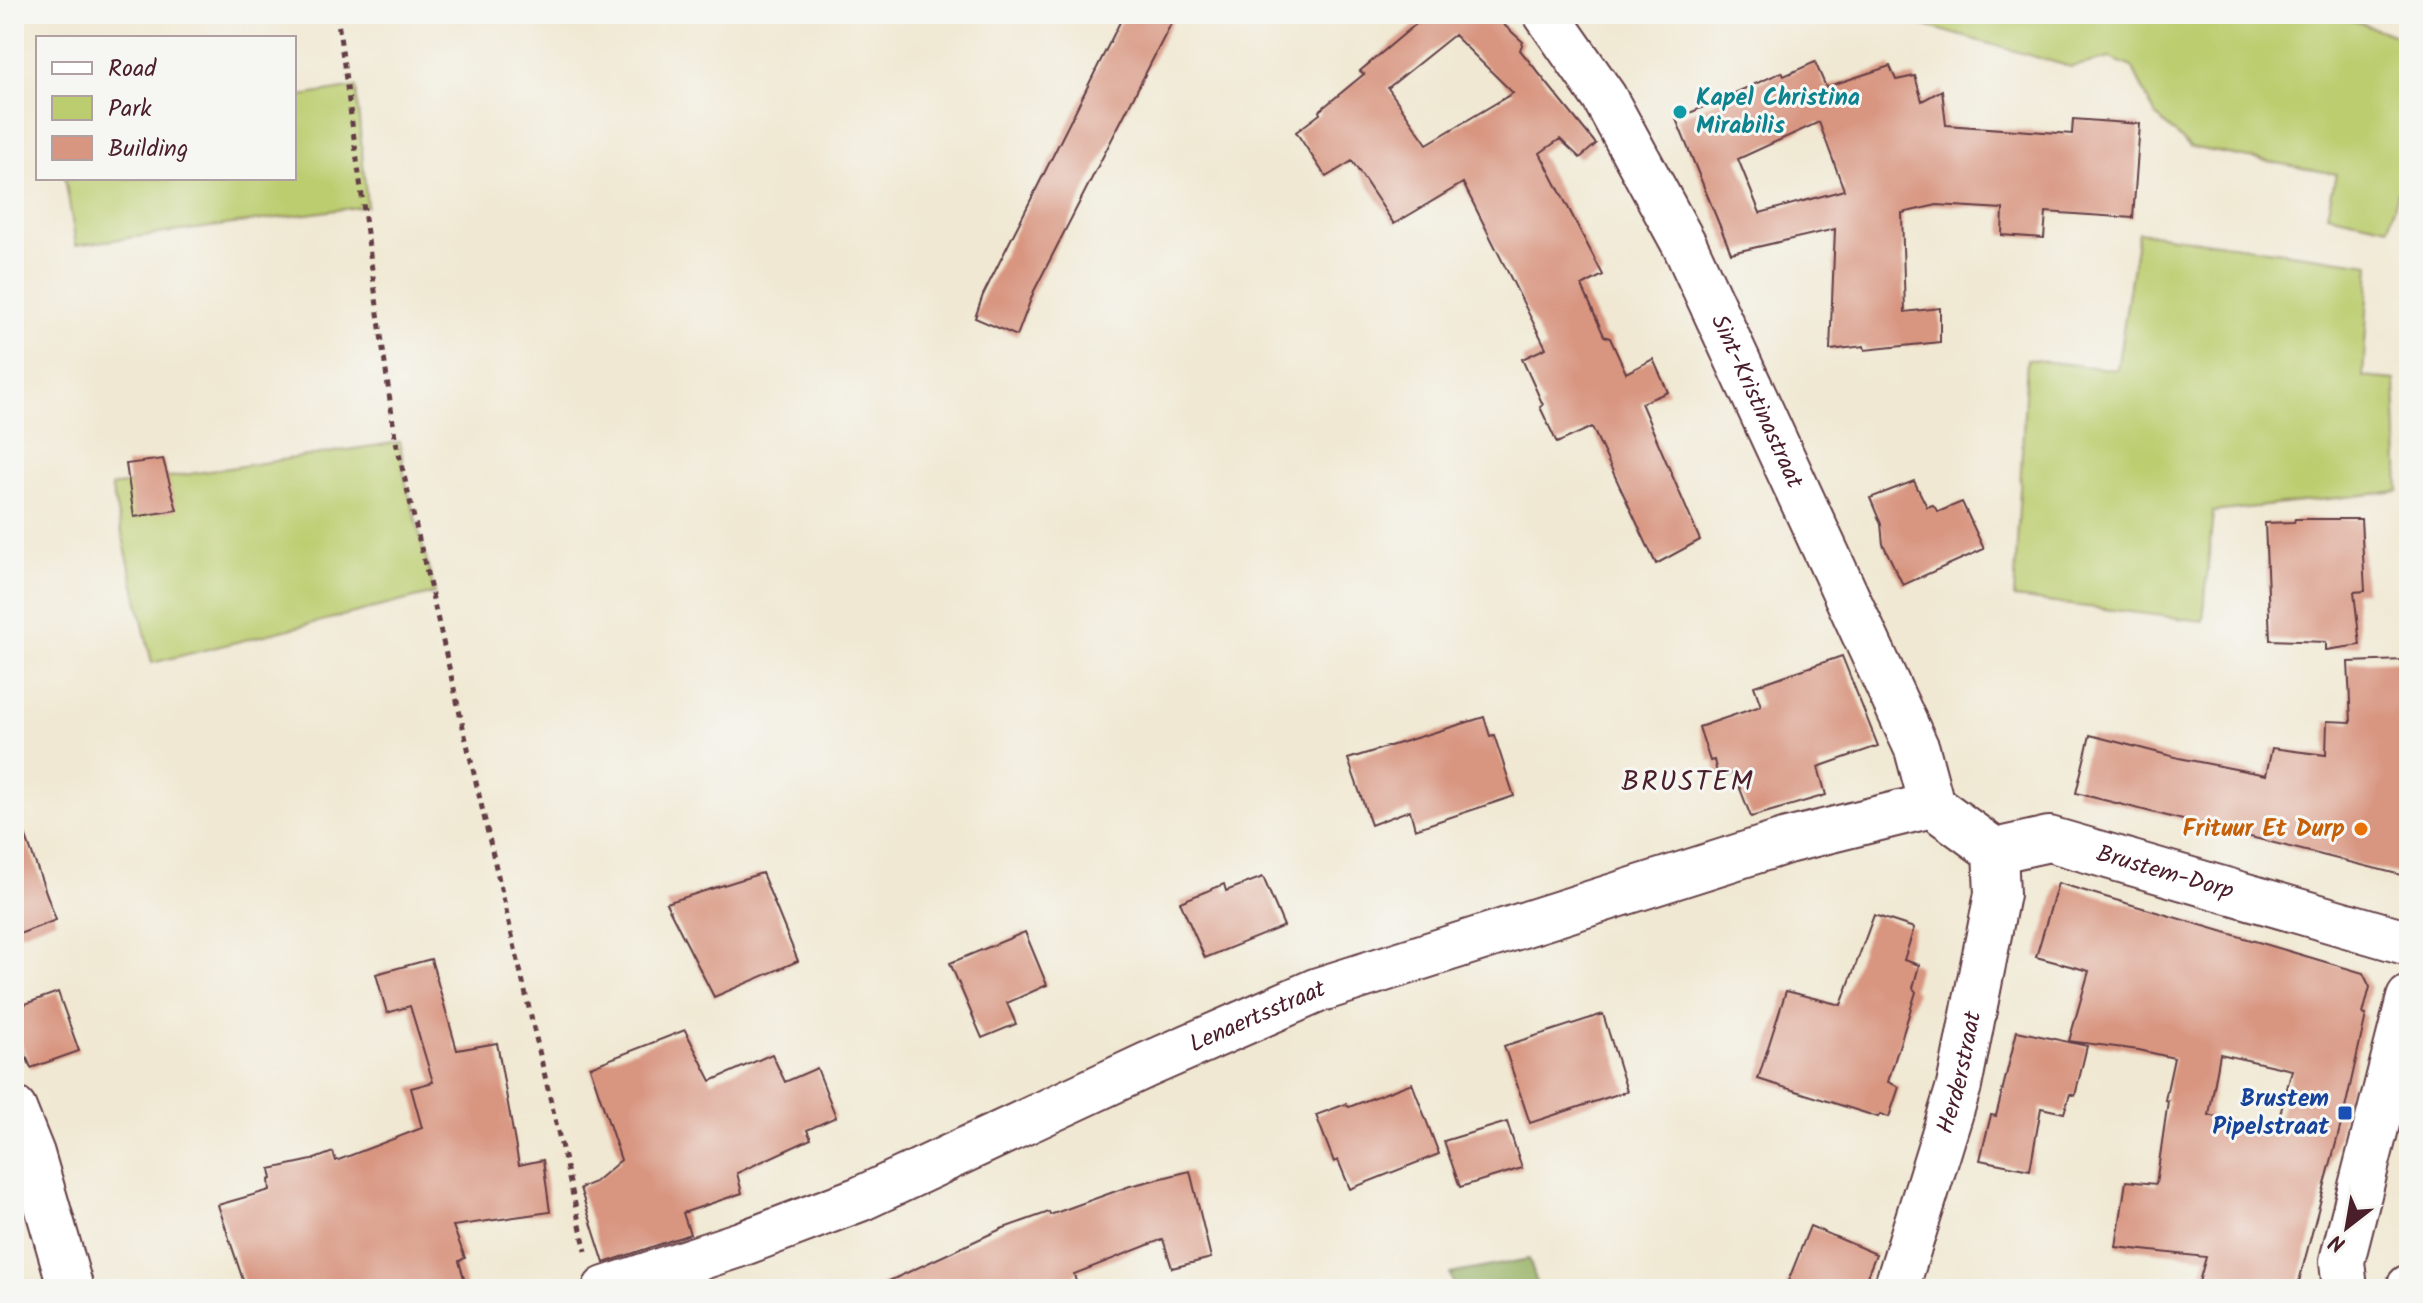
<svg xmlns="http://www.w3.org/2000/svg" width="2423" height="1303" viewBox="0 0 2423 1303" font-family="Kalam,sans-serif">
  <rect width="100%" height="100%" fill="#f6f6f2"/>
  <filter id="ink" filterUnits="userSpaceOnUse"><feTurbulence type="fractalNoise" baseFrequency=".0125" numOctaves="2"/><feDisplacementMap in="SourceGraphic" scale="16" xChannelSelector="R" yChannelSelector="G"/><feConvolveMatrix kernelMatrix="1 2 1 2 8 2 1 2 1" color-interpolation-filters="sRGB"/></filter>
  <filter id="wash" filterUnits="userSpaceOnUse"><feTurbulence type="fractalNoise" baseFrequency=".006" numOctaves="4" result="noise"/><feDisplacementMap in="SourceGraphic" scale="32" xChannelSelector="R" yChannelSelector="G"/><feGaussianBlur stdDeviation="1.8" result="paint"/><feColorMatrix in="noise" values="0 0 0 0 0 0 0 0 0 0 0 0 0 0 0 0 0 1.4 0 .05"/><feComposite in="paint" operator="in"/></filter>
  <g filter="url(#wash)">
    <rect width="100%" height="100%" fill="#f0e8d2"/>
    <!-- green -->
    <path fill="#bccd6f" stroke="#83764d" stroke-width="2" d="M1884,14H2332L2409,40V149L2389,227L2327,214L2336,174L2190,147L2156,116L2132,67L2110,58L2071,67Z
      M356,87L367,206L76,245L65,178H294V97Z
      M2138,232L2370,264L2363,377L2395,380L2399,491L2213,512L2203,621L2014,598L2027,359L2117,370Z
      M400,442L405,479L435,593L152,663L111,486Z"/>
    <!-- forest -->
    <path fill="#95b062" stroke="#706846" stroke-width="2" d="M1529,1259L1539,1289H1455L1450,1274Z"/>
    <g id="blocks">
      <!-- building -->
      <path fill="#d89580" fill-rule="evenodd" d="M1124,14H1176L1034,291L1017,336L975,318L983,295Z
        M1428,14H1492L1523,42L1520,50L1596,144L1580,158L1560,139L1540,153L1603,275L1582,286L1604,336L1610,338L1626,373L1653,359L1668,392L1641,403L1700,540L1656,564L1592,427L1557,443L1540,407L1543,405L1522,359L1546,348L1463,183L1394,224L1352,161L1326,177L1296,132L1320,114L1319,111L1364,74L1360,71ZM1454,35L1513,93L1427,144L1388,88Z
        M1815,62L1826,87L1890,66L1896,80L1915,76L1922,101L1942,90L1946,125L2072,134L2073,119L2140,124L2133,218L2046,212L2044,238L2002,235L2003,209L1937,205L1902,213L1905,312L1940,308V342L1865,350L1864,346L1830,350L1835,229L1731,253L1676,119L1782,72L1784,76ZM1819,122L1844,190L1760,213L1738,159Z
        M163,459L177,510L134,517L126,464Z
        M1914,481L1927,507L1933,505L1938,512L1962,502L1984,549L1903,585L1883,544L1881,524L1870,498Z
        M2295,519H2361L2365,591L2354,592L2360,645L2326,650V642L2270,640L2265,523L2294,522Z
        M1842,656L1878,746L1818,767L1826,795L1751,817L1734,773L1718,777L1714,760L1710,761L1699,727L1761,706L1754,686Z
        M2405,660L2409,725V877L2076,793L2090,735L2179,758L2266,775L2272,748L2326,755L2327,721L2351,722L2348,662Z
        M1484,717L1490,736L1494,735L1514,796L1415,829L1410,810L1371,825L1348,759Z
        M18,815L56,920L14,936V816Z
        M762,873L798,961L714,997L666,903Z
        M1263,877L1284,926L1205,958L1180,902L1224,884L1226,891Z
        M2058,883L2363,973L2370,987L2363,1014L2366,1015L2344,1113L2297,1289H2197L2206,1257L2116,1247L2126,1181L2156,1184L2168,1101L2165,1100L2174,1058L2139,1050L2069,1041L2089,971L2036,957ZM2220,1054L2292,1070L2275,1133L2209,1115Z
        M1874,915L1914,928L1904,960L1919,965L1913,988L1916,992L1888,1082L1899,1087L1889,1117L1880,1114L1878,1117L1758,1079L1786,991L1841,1005Z
        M1025,932L1047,985L1007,1003L1016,1024L982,1038L950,963Z
        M431,959L457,1050L497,1043L519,1165L543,1160L550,1212L453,1226L465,1258L459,1261L467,1289H246L218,1205L270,1190L269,1180L272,1179L270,1169L312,1160L333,1152L336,1161L422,1128L411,1088L433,1082L410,1006L387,1013L376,974Z
        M58,992L79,1051L31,1068L14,1027V1008Z
        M1603,1014L1627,1091L1530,1123L1504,1046Z
        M685,1030L711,1081L772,1054L785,1082L817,1068L836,1117L807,1130L811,1139L737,1173L742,1193L683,1213L690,1234L604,1263L580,1188L595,1182L621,1160L590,1067Z
        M2017,1031L2087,1046L2075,1096L2070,1094L2064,1113L2041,1108L2030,1170L1980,1160L1991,1115L1996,1116Z
        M1412,1083L1439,1154L1350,1189L1338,1160L1334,1162L1316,1115L1346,1104L1349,1107Z
        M1507,1122L1522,1168L1460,1187L1444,1141Z
        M1190,1171L1211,1258L1172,1268L1163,1239L1074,1274L1076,1282L1060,1289H872L1001,1229L1049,1212L1050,1215L1130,1186Z
        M1810,1226L1876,1254L1862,1289H1785Z"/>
    </g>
  </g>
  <g filter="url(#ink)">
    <use href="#blocks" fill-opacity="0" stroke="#633d44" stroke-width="2"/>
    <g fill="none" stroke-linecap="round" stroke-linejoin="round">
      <defs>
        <g id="minor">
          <path id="s1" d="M1546,14L1604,97L1685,246L1917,749L1932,805"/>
          <path id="s2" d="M1932,805L1995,851L2049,839L2409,943"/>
          <path d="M14,1109L32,1154L71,1289"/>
          <path id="s3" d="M605,1289L741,1244L860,1199L1147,1065L1318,990L1787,841L1932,805"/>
          <path id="s4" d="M1896,1289L1959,1086L1997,894L1995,851"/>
          <path d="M2345,1289L2342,1261L2409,998"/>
          <path d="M2408,1289L2409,1287"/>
        </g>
      </defs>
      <!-- minor casing -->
      <use href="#minor" stroke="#633d44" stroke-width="48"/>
      <!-- path -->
      <path stroke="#633d44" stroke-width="5" stroke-dasharray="6 6" stroke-linecap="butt" d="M337,14L395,437L586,1251"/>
      <!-- minor -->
      <use href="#minor" stroke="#fff" stroke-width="44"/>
    </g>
  </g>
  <!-- markers -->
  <circle fill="#0f9aa8" stroke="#f6f6f2" stroke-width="3" cx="1680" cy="112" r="8"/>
  <circle fill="#e8710a" stroke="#f6f6f2" stroke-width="3" cx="2361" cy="829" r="8"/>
  <rect fill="#1a4fb4" stroke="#f6f6f2" stroke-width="3" x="2337" y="1105" width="16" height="16" rx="4"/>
  <g text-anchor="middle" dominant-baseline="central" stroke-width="6" stroke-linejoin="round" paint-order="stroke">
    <!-- culture labels -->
    <g font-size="24" font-weight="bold" fill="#0d838f" stroke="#f6f6f2" text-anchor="start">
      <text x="1696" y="98">Kapel Christina<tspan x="1696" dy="28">Mirabilis</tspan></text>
    </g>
    <!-- street labels -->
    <g font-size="24" fill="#4a1f2b" stroke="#f6f6f2">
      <text stroke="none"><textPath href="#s1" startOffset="442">Sint-Kristinastraat</textPath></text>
      <text stroke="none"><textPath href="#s2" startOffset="254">Brustem-Dorp</textPath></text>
      <text stroke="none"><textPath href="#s3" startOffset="708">Lenaertsstraat</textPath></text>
      <text stroke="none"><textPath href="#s4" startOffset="226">Herderstraat</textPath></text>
    </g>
    <!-- food labels -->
    <g font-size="24" font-weight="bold" fill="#c56008" stroke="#f6f6f2" text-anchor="end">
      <text x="2345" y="829">Frituur Et Durp</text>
    </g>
    <!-- transit labels -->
    <g font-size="24" font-weight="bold" fill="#164399" stroke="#f6f6f2" text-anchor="end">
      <text x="2329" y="1099">Brustem<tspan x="2329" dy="28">Pipelstraat</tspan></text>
    </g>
    <!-- quarter labels -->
    <g font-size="28" letter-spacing="2" fill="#4a1f2b" stroke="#f6f6f2">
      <text x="1688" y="782">BRUSTEM</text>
    </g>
  </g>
  <!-- margin -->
  <rect width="2423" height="1303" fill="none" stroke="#f6f6f2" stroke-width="48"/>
  <!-- legend -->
  <rect x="36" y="36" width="260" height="144" fill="#f6f6f2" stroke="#b1a0a2" stroke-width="2"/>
  <rect x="52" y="62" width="40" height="12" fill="#ffffff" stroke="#b1a0a2" stroke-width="2"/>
  <text x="108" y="76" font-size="24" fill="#4a1f2b">Road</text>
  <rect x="52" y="96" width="40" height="24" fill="#bccd6f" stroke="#b1a0a2" stroke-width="2"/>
  <text x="108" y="116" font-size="24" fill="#4a1f2b">Park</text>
  <rect x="52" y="136" width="40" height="24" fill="#d89580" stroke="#b1a0a2" stroke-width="2"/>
  <text x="108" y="156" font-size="24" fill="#4a1f2b">Building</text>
  <!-- north arrow -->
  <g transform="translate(2347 1227) rotate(211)" stroke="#f6f6f2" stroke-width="6" paint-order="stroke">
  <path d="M0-6L14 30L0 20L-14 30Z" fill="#4a1f2b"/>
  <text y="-12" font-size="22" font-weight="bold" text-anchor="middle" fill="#4a1f2b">N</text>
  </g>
</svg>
